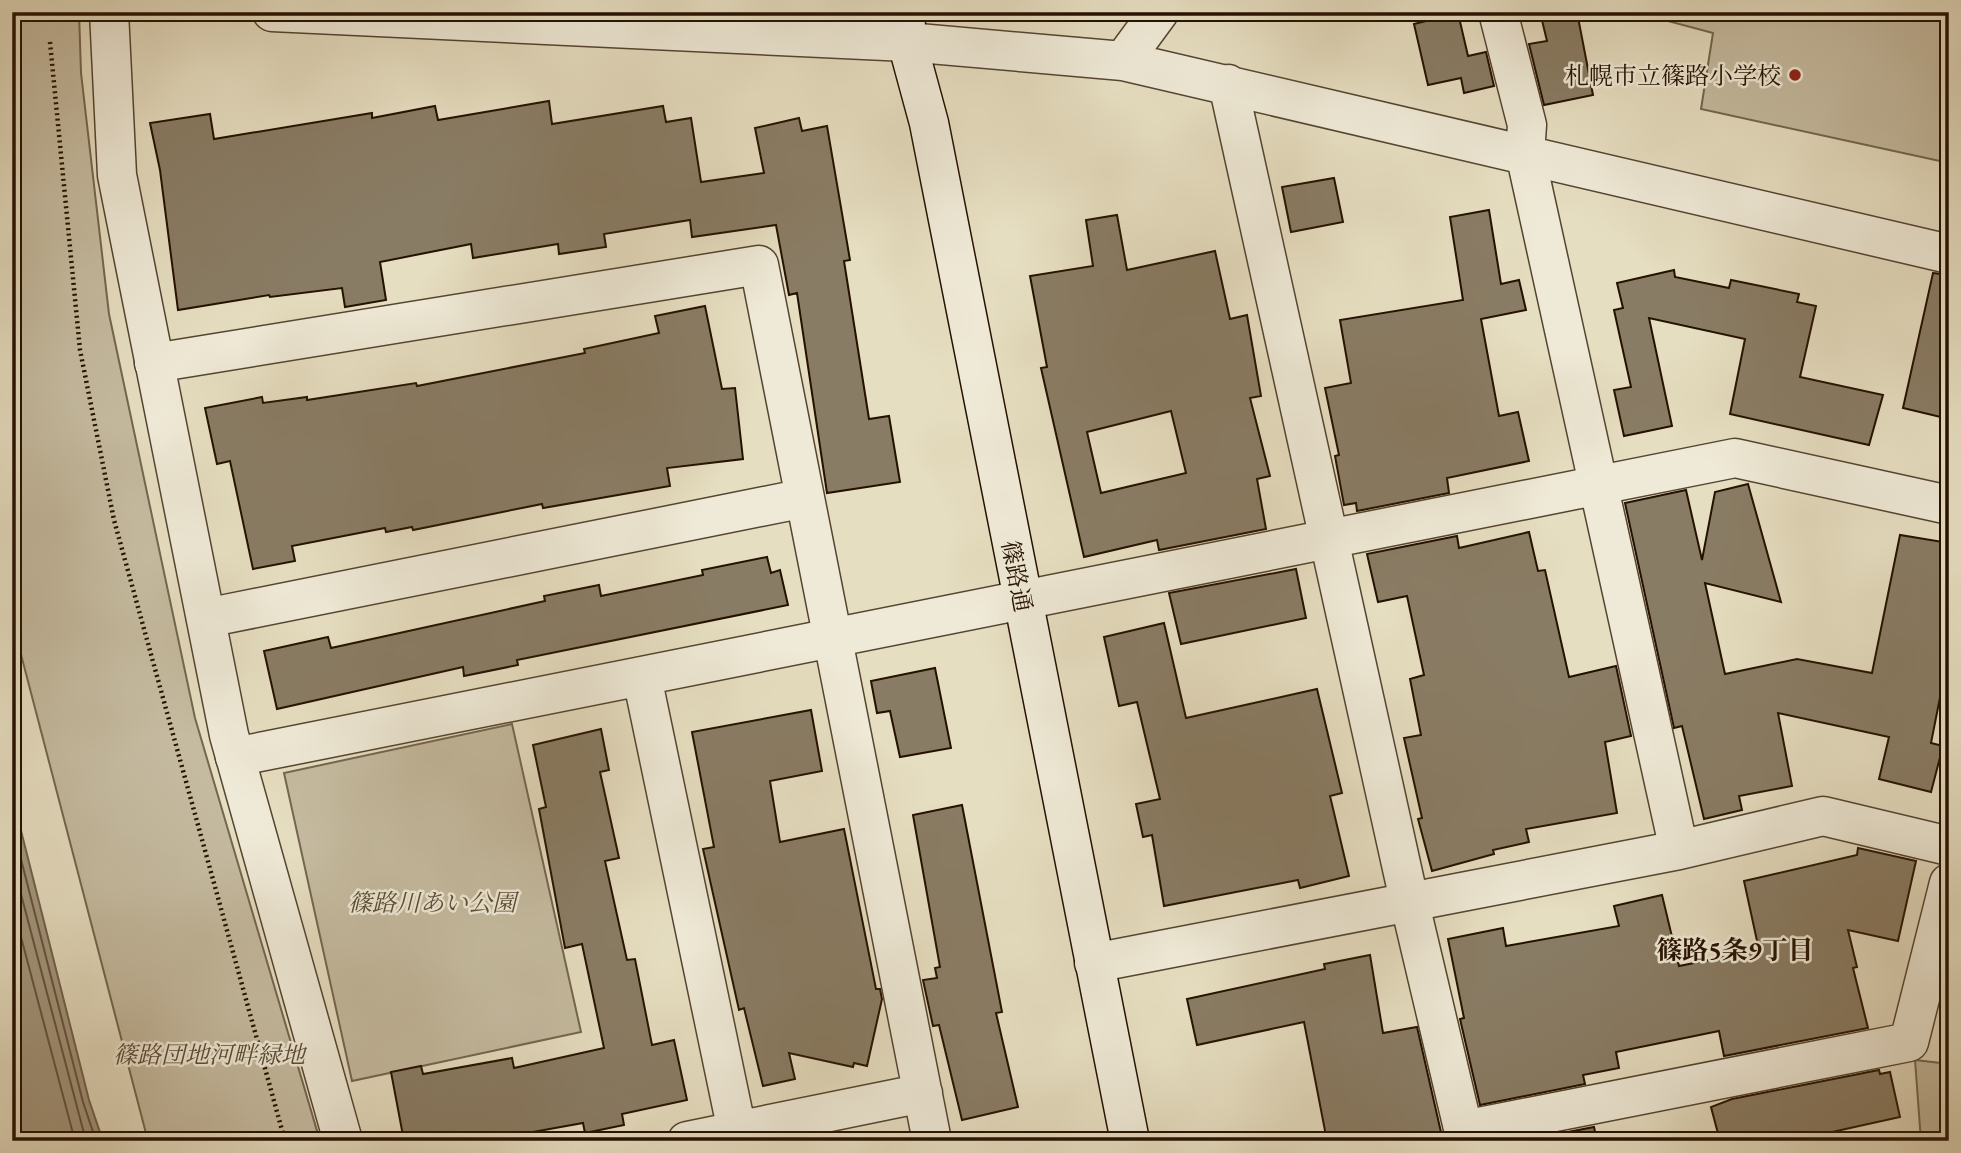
<svg xmlns="http://www.w3.org/2000/svg" width="1961" height="1153" viewBox="0 0 1961 1153" font-family="'EB Garamond','Noto Serif JP',serif">
  <rect width="100%" height="100%" fill="#e6dec1"/>
  <filter id="stains"><feTurbulence type="fractalNoise" baseFrequency=".00286" numOctaves="4"/><feColorMatrix values="0 0 0 0 .2 0 0 0 0 .09 0 0 0 0 .02 0 0 0 .5 -.17"/></filter>
  <radialGradient id="worn" r=".72"><stop offset=".6" stop-color="#630" stop-opacity="0"/><stop offset="1" stop-color="#630" stop-opacity=".3"/></radialGradient>
  <!-- green -->
  <path fill="#c5bba0" stroke="#746650" stroke-width="2" d="M12,12H79L81,73L109,314L195,718L320,1141H148L12,620Z
    M1648,12H1949V163L1701,109L1713,33L1649,16Z
    M512,724L581,1032L352,1081L284,773Z
    M1915,1060L1949,1064V1141H1921Z"/>
  <!-- water -->
  <path fill="#a4987f" stroke="#71624c" stroke-width="2" d="M12,795L89,1100L103,1141H12Z"/>
  <g fill="none" stroke-linecap="round" stroke-linejoin="round">
    <!-- shore -->
    <path stroke="#645440" stroke-width="2" d="M12,824L83,1102L96,1141
      M12,860L86,1141
      M12,903L75,1141"/>
  </g>
  <!-- building -->
  <path fill="#897c64" stroke="#241100" stroke-width="2" fill-rule="evenodd" d="M1540,12H1577L1593,95L1544,105L1529,44L1547,41Z
    M1458,13L1468,56L1486,52L1494,86L1464,93L1461,78L1428,85L1414,24Z
    M549,101L552,124L663,106L666,122L691,118L701,182L764,173L755,128L799,118L802,131L827,126L850,260L844,261L869,419L889,416L900,482L827,493L797,293L789,295L776,225L692,237L690,220L604,234L606,247L559,254L558,244L473,258L471,244L380,262L386,300L345,307L342,288L270,297L269,295L178,310L160,170L150,123L210,114L214,139L372,113V118L435,106L438,120Z
    M1334,178L1343,222L1291,232L1282,187Z
    M1489,210L1501,284L1519,280L1526,310L1481,319L1499,416L1518,412L1529,461L1447,478L1449,493L1357,511L1356,503L1344,505L1335,456L1339,455L1325,388L1351,383L1340,320L1463,300L1450,217Z
    M1117,215L1127,270L1215,251L1230,319L1247,315L1261,396L1250,398L1270,476L1257,479L1266,529L1159,550L1157,540L1084,557L1041,368L1047,367L1030,276L1093,266L1086,220ZM1171,411L1186,473L1101,493L1087,432Z
    M1674,270L1675,277L1729,288L1731,280L1799,294L1797,302L1816,306L1800,377L1883,395L1869,445L1730,414L1745,339L1649,318L1672,426L1624,436L1614,390L1631,387L1614,310L1623,308L1617,283Z
    M1933,273L1949,275V419L1903,408Z
    M705,306L722,389L735,388L743,459L667,468L670,486L543,508L542,504L413,530L412,527L386,532L385,528L292,546L295,561L253,569L230,461L217,464L205,408L262,397L263,403L307,397V400L416,383L417,386L585,353L584,349L659,333L655,316Z
    M1748,484L1781,602L1705,583L1725,674L1797,659L1872,673L1900,535L1949,543V652L1931,743L1943,746L1931,792L1879,779L1889,737L1778,713L1792,786L1739,796L1742,810L1704,819L1682,726L1674,728L1625,503L1686,490L1702,560L1715,492Z
    M1529,532L1538,571L1545,570L1569,677L1616,666L1631,736L1605,742L1617,813L1526,829L1529,842L1493,850L1494,854L1432,871L1418,819L1422,818L1404,738L1421,735L1410,679L1424,675L1407,596L1378,602L1367,554L1457,536L1459,548Z
    M767,557L771,573L780,570L788,605L517,660L518,665L464,676L463,667L277,709L264,651L328,637L331,648L545,601L544,596L599,585L601,596L703,575L702,570Z
    M1296,569L1306,618L1181,644L1169,593Z
    M1164,623L1186,718L1317,689L1342,793L1330,796L1349,876L1300,888L1298,880L1164,906L1152,835L1143,837L1136,804L1160,799L1137,702L1119,706L1104,637Z
    M935,668L951,748L900,757L890,711L877,713L871,681Z
    M811,710L822,771L770,781L780,842L844,829L876,989H880L882,999L867,1066L854,1063L853,1067L789,1053L795,1079L763,1086L744,1008L739,1010L703,849L714,847L692,732Z
    M601,729L609,770L600,772L619,858L605,861L627,960L635,959L652,1045L674,1040L687,1100L622,1114L624,1125L585,1133L583,1123L483,1141H404L391,1072L421,1066L423,1074L512,1058L514,1068L604,1048L582,944L565,948L539,809L546,807L533,745Z
    M962,805L1002,1012L996,1013L1018,1107L962,1120L939,1025L933,1026L923,980L937,978L935,968L940,967L913,815Z
    M1858,848L1916,861L1898,941L1848,930L1857,967L1853,968L1868,1028L1724,1056L1719,1031L1616,1052L1619,1068L1583,1075L1585,1084L1480,1105L1460,1019L1464,1018L1448,939L1503,928L1506,946L1619,926L1614,906L1662,895L1679,966L1759,950L1744,881L1857,855Z
    M1370,955L1383,1033L1417,1027L1443,1141H1327L1304,1022L1197,1045L1187,999L1325,969L1324,964Z
    M1879,1070L1880,1074L1890,1072L1900,1117L1832,1132L1834,1141H1720L1711,1107L1732,1099Z
    M1594,1127L1597,1141H1522Z"/>
  <g fill="none" stroke-linecap="round" stroke-linejoin="round">
    <defs>
      <path id="minor" d="M907,42L1123,61L1949,254
        M1123,61L1159,12
        M1228,84L1409,900L1466,1141
        M154,363L759,265L932,1141
        M206,618L805,498
        M642,677L737,1131
        M235,757L1735,458L1949,505
        M1679,850L1823,816L1949,846
        M1094,963L1679,850L1525,153L1527,125L1498,12
        M1464,1130L1909,1042L1949,883
        M687,1141L923,1093"/>
      <path id="tertiary" d="M109,12L117,175L229,735L343,1141
        M272,12L907,42"/>
      <path id="secondary" d="M905,12L907,42L929,123L1130,1141"/>
    </defs>
    <!-- minor casing -->
    <use href="#minor" stroke="#544430" stroke-width="41"/>
    <!-- tertiary casing -->
    <use href="#tertiary" stroke="#544430" stroke-width="41"/>
    <!-- secondary casing -->
    <use href="#secondary" stroke="#241100" stroke-width="41"/>
    <!-- path -->
    <path stroke="#241100" stroke-width="4.5" stroke-dasharray="2 3.5" stroke-linecap="butt" d="M50,42L80,350L114,520L285,1141"/>
    <!-- minor -->
    <use href="#minor" stroke="#efead7" stroke-width="38"/>
    <!-- tertiary -->
    <use href="#tertiary" stroke="#efead7" stroke-width="38"/>
    <!-- secondary -->
    <use href="#secondary" stroke="#efead7" stroke-width="38"/>
  </g>
  <!-- markers -->
  <circle fill="#8f2418" stroke="#efead7" stroke-width="2.5" cx="1795" cy="75" r="7"/>
  <g text-anchor="middle" dominant-baseline="central" stroke-width="5" stroke-linejoin="round" paint-order="stroke">
    <!-- poi labels -->
    <g font-size="24" fill="#241100" stroke="#efead7" text-anchor="end">
      <text x="1781" y="75">札幌市立篠路小学校</text>
    </g>
    <!-- street labels -->
    <g font-size="24" fill="#241100" stroke="#efead7">
      <text transform="translate(1017 576) rotate(79)">篠路通</text>
    </g>
    <!-- park labels -->
    <g font-size="24" font-style="italic" fill="#5c4c38" stroke="#efead7">
      <text x="432" y="902">篠路川あい公園</text>
      <text x="209" y="1054">篠路団地河畔緑地</text>
    </g>
    <!-- neighbourhood labels -->
    <g font-size="26" font-weight="bold" fill="#241100" stroke="#efead7">
      <text x="1735" y="950">篠路5条9丁目</text>
    </g>
  </g>
  <!-- margin -->
  <rect width="1961" height="1153" fill="none" stroke="#e6dec1" stroke-width="42"/>
  <rect x="14" y="14" width="1933" height="1125" fill="none" stroke="#241100" stroke-width="3.5"/>
  <rect x="21" y="21" width="1919" height="1111" fill="none" stroke="#241100" stroke-width="2"/>
  <rect width="100%" height="100%" filter="url(#stains)"/>
  <rect width="100%" height="100%" fill="url(#worn)"/>
</svg>
